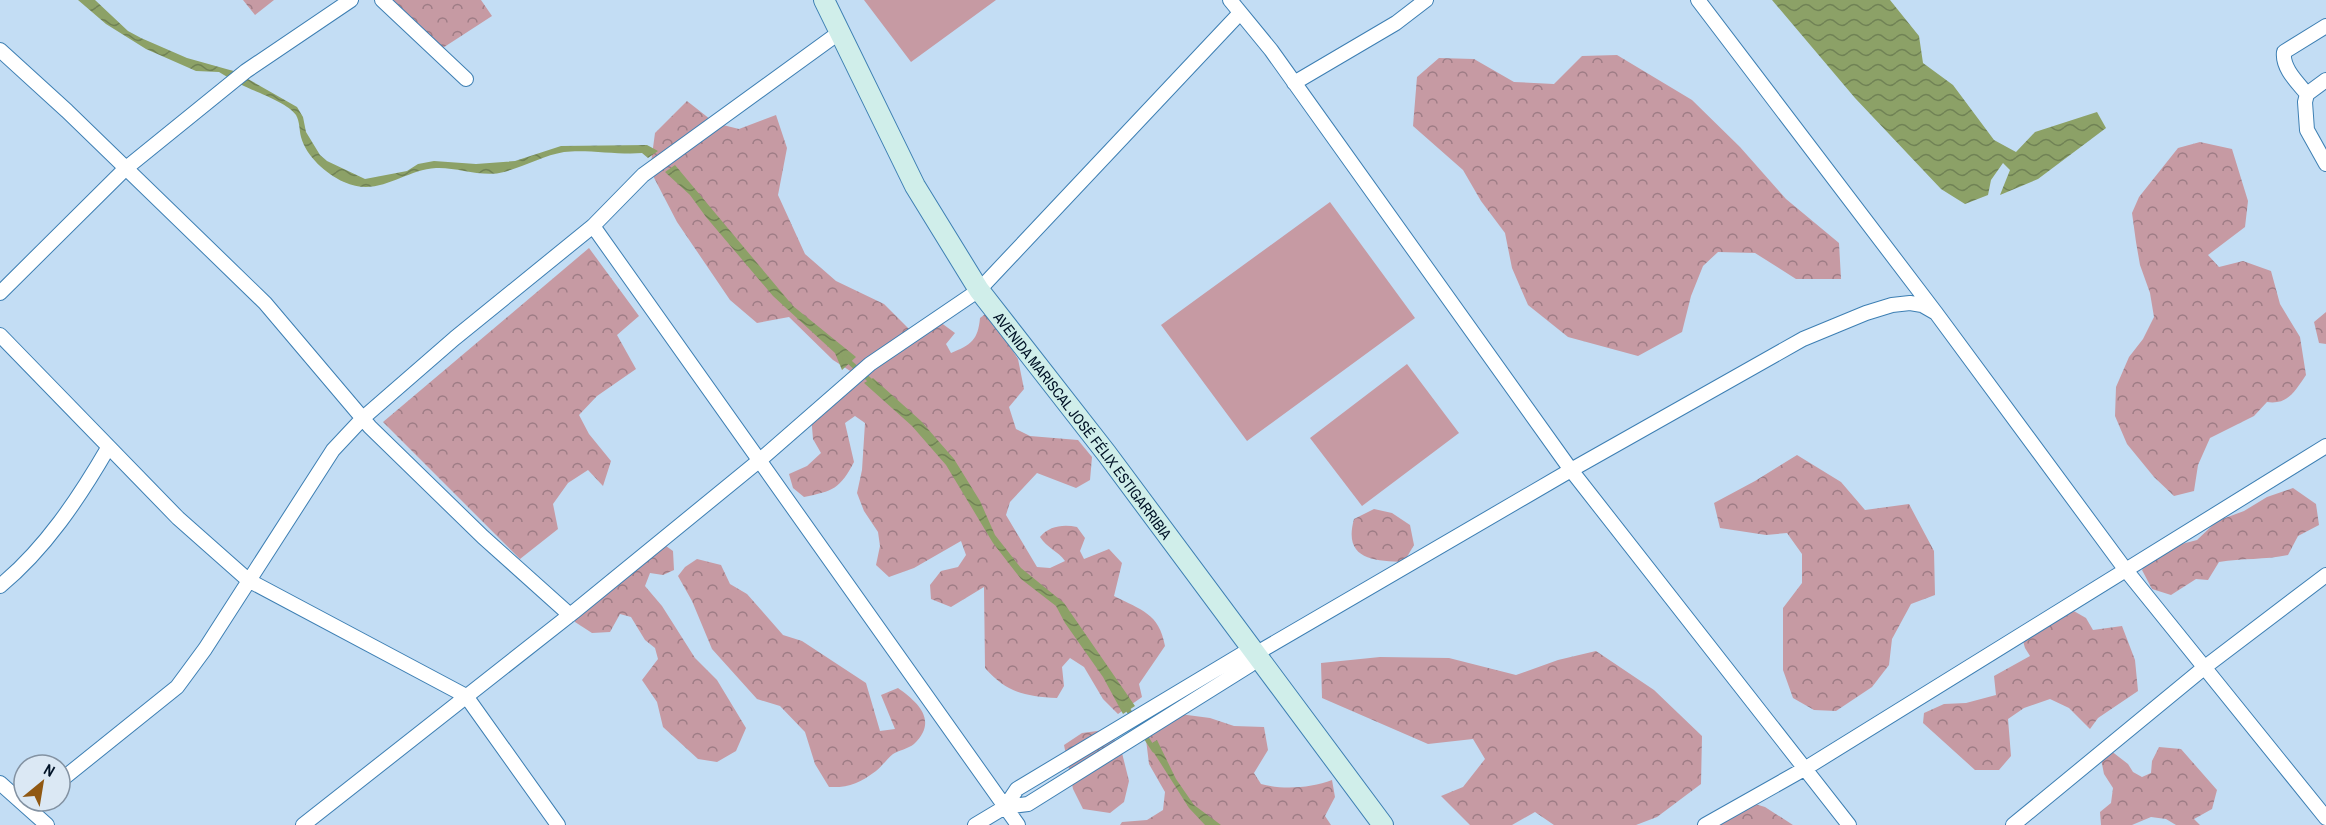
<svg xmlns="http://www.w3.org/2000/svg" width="2326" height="825" viewBox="0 0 2326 825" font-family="'Archivo Narrow',sans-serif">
  <defs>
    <pattern id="forest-crowns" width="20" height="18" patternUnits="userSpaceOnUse" patternTransform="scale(1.5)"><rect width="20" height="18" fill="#c69aa3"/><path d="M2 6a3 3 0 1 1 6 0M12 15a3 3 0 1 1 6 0" fill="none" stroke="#9e7c85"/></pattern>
    <pattern id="water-waves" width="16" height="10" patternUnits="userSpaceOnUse" patternTransform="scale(1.5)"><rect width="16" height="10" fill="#8ca167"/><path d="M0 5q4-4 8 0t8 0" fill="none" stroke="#708255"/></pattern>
  </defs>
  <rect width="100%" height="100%" fill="#c3ddf4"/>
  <!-- forest -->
  <path fill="url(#forest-crowns)" d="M243,0H274L255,15Z
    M378,0H481L492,16L435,53Z
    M1617,55L1692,100L1740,147L1786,199L1839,243L1841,279H1796L1755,253L1718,252L1703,266L1691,296L1682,332L1638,356L1568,337L1528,305L1512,268L1505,233L1481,201L1463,170L1413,126L1417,77L1439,58L1474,59L1514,82L1554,84L1582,56Z
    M687,101L715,123L739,129L776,115L787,148L778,195L805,254L836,281L884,304L909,329L855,374L833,360L789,317L757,323L730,300L677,222L650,170L655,133Z
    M2200,142L2232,149L2248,201L2245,227L2208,255L2219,267L2243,261L2271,271L2280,304L2300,337L2306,375C2295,391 2288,405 2267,402L2254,416L2210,438L2198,465L2194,491L2174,496L2154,477L2127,444L2115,416L2116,387L2129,357L2143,339L2154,317L2150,293L2140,265L2136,242L2132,213L2139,197L2178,148Z
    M589,248L639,316L617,335L636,369L597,396L579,415L589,434L611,461L603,486L588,470L568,483L553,504L558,529L520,559L383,422Z
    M988,312L1018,359L1024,389L1009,407L1016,429L1030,436L1078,440L1092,457L1090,480L1076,488L1037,473L1010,502L1006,515L1037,567L1050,568L1065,561C1058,551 1047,548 1040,537C1049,526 1063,524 1077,527L1085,538L1080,551L1084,559L1109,549L1122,563L1114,596C1141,610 1159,613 1165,646L1139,684L1142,697L1118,714L1103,699L1084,667L1070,658L1062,667L1064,686L1057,698C1025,696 1007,693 985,668L984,587L951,607L931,599L930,585L941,571L958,567L966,555L961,541L914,568L889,577L876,565L880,546L878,532L864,511L857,493L862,470L865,423L855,416L845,423L854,462C840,489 833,491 804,497L793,488L789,474L807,466L821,453L813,439L811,415L940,322L955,333L946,344L951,353C971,345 978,340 980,318Z
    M2326,312V344L2319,343L2314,322Z
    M1797,455L1841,482L1865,510L1909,504L1934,551L1935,595L1911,604L1892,639L1889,665L1872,687L1836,711L1814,710L1793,698L1783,670V608L1802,583V554L1787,533L1766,535L1720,528L1714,503L1755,481Z
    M2293,488L2316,504L2319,525L2298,536L2288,555C2265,560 2242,558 2219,562L2208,580L2196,579L2171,595L2152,589L2142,570L2150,558L2170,547L2197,540L2217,521L2244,511L2267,497Z
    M1374,509L1392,513L1410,525L1414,545L1404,562C1372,561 1343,559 1354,519Z
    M659,541L673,551L674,570L663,575L650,573L645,586L662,606L695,658L717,680L746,728L736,751L717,762L698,759L663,727L657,702L642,680L658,659L655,648L645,640L631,617L620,614L610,632L592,633L575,622L573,607L576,603H596L600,584L608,574Z
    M697,559L721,565L730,584L747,594L783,635L802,641L866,683L880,731L895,729L881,695L898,688C919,703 938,721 914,744C908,749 899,750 893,754C887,759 882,766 876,771C860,783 848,788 829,787L815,764L805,732L780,706L757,699L712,649L692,601L678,576L685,567Z
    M2072,610L2086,618L2093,630L2122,626L2135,660L2138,691L2098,718L2090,729L2069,708L2050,699L2024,708L2008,719L2011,756L1999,770H1975L1923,723L1924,713L1944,704L1966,703L1996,695L1994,676L2030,656L2025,648L2023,641Z
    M1596,651L1654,690L1702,736L1701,784L1657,817L1636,825H1554L1535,812L1512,825H1470L1441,796L1463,787L1485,759L1473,739L1428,744L1322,698L1321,663L1380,657L1449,658L1516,675L1558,660Z
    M1172,713L1210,718L1234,726L1264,727L1268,750L1254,773L1261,784C1283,790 1311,788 1332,780L1335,797L1325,816L1331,825H1120L1122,822L1147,820L1163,810L1165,792L1149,764L1145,731L1155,715Z
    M1105,730L1120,745L1129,781L1124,802L1110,813L1083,809L1073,789L1064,745L1082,733Z
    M2106,747L2128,764L2133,772L2142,777L2151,773L2152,761L2159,747L2181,749L2217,790L2212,809L2194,819L2200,825H2176L2166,819L2151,817L2132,825H2101L2100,812L2111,803L2113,788L2104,774L2100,754Z
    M1742,800L1765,807L1793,825H1700Z"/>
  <!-- garden -->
  <path fill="#c69aa3" d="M864,0H996L911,62Z
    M1330,202L1415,318L1247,441L1161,325Z
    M1407,364L1459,433L1362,506L1310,438Z"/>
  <!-- water -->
  <path fill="url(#water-waves)" d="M78,0H95L128,31L141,38L187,58L237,72L229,78L219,72L196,71L146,49L106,24Z
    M1772,0H1890L1919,36L1923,63L1953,85L1994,140L2016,152L2035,132L2097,112L2106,128L2038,179L2000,195L2010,170L2003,163L1991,180L1988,195L1965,204L1941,189L1855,98Z
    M248,79L297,107L303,117L306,132L320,155L327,161L365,179L407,171L418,164L434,161L476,164L515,161L561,146L647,145L658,151L648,158L642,153C618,155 586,149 564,152C545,155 523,167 504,172C482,178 458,167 436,168C403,170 379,198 344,182C326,174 306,156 301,137C299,130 300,122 296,115C287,102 255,92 240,84Z
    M675,165L793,306L856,357L842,370L835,353L773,296L706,217L690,195L665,172Z
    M873,378L921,421L954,459L980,501L995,535L1021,568L1064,603L1135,706L1123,714L1103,677L1065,623L1056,606L1021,579L993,543L946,465L912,426L864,383Z
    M1157,740L1176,779L1194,805L1221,825H1205L1189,808L1149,745Z"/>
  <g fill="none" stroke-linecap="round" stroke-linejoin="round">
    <!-- stream -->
    <path stroke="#8ca167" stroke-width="5" d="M845,358L874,384
      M1125,705L1154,750"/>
    <defs>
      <path id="minor" d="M382,0L466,79
        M1230,0L1271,50L1571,470L1849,825
        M1698,0L1936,313L2125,569L2326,818
        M0,50L67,111L265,303L370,427L483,537L570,615
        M2326,80L2307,94L2305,102L2307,130L2326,164
        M1294,83L1396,23L1426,0
        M2307,94C2297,82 2282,68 2284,52L2326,26
        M593,226L1018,825
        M0,293L125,169L246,71L351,0
        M0,335L178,518L248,580L466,696L558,825
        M0,586C45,549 79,498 108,448
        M60,781L177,687L205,649L333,450L363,418L455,338L593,226L643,175L840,32
        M0,783L47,825
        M1005,807L1017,789L1242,654L1257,653
        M303,825L575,611L760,460L870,364L979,290L1240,13
        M975,825L1005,807L1028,804L1250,665L1257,653L1571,470L1803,339L1866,313L1892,305L1910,303L1922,305L1936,313
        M1705,825L1806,768L2326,446
        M2013,825L2205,667L2326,575"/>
      <g id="secondary">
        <path id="s1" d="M824,0L915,186L979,290L1107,454L1383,825"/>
      </g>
    </defs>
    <!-- minor casing -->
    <use href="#minor" stroke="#3d7fb3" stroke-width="16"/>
    <!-- secondary casing -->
    <use href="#secondary" stroke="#3d7fb3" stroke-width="22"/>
    <!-- minor -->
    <use href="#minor" stroke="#fff" stroke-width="14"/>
    <!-- secondary -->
    <use href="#secondary" stroke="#d0eeea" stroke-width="20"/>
  </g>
  <g text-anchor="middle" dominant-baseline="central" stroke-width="6" stroke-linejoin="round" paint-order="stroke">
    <!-- street labels -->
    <g font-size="15" fill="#001226" stroke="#dbe8f4">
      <text stroke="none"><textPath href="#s1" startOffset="500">AVENIDA MARISCAL JOSÉ FÉLIX ESTIGARRIBIA</textPath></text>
    </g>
  </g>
  <!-- north arrow -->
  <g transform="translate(42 783) rotate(30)"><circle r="28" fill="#dbe8f4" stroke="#8392a2" stroke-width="1.5"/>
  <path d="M0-4.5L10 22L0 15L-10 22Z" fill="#905812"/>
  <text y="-9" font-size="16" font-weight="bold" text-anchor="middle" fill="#001226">N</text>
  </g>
</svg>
